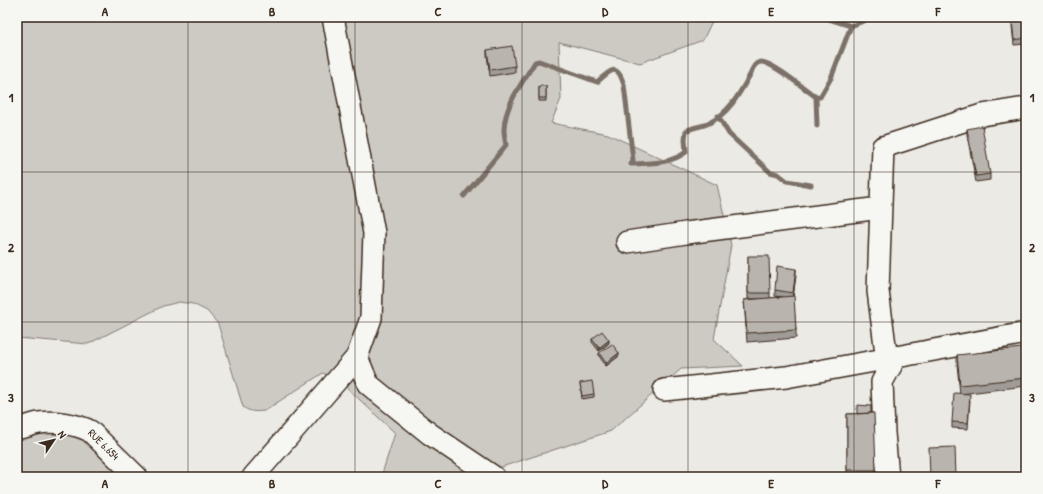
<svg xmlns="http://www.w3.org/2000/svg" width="1043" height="494" viewBox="0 0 1043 494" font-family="'Patrick Hand',sans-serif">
  <rect width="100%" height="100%" fill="#ebeae5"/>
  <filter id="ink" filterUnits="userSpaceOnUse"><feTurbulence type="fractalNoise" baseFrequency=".025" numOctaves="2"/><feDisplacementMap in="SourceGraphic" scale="8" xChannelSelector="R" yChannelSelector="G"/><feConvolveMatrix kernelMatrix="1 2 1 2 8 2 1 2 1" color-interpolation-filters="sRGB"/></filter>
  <g filter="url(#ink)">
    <!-- green -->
    <path fill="#cdcac4" stroke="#847a71" d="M17,17H714L703,40L640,63L559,42L561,99L551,123L608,134L717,185L731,245L714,339L743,366L681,369L611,431L471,477H381L395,433L343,384L323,373L264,411C255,412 250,412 243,407L218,324L207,311L193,304L179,302L163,306L88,344L17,338Z
      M77,427L147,477H17V437Z"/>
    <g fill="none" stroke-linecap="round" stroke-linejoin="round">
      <!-- stream -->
      <path stroke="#7c7167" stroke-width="5" d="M823,17L851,26L873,17
        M816,97H820L831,78L851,26
        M816,97L817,126
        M718,116L729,134L770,172L778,174L787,181L811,185
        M464,196L506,145C505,140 504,134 504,129C505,104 523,82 535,62L539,61L597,82C611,70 617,62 624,85L633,160L631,164C649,163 671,164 686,152L685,139L686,131C692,127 700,127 707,124C729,114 740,93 751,73C752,68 756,62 761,62C771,61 806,90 816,97"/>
      <defs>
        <g id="street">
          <path d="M627,242L686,233L880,208"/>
          <path d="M357,357L368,384L430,434L494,477"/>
          <path d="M896,357L886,353L878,291L883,147L982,115L1026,108"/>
          <path d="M664,390L786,377L896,357"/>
          <path id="s1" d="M17,428C25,428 32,424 39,423C54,421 77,424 90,431L137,477"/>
          <path d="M253,477L357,357L371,318L374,233L333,17"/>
          <path d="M888,477L884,433L882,382L896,357L1026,333"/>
        </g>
      </defs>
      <!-- street casing -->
      <use href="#street" stroke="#3b2a1e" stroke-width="24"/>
      <!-- street -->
      <use href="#street" stroke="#f6f6f2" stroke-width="21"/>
    </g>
    <!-- wall -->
    <path fill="#a09b96" stroke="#3b2a1e" d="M1026,19V44L1014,45L1012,26V20Z
      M487,50L515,66V72L490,76L487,55Z
      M539,86H546V101H539Z
      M967,129L990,174V180L976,182L967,135Z
      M748,256L770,293V298L783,297L775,296V290L796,274L793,297L796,330V338L747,342L744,300L761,299H748Z
      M592,339L609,343L599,351L592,342Z
      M599,353L619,356L606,366L599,356Z
      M957,355L1026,378V386L960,394L957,364Z
      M580,383L594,394V397L582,399Z
      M970,400L968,429L952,428V422Z
      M871,413L876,477H847V414Z"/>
    <!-- shaded-wall -->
    <path fill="#827e7a" stroke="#3b2a1e" d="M796,269V274L793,298V293Z
      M609,340V343L599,351V348Z
      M619,353V356L606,366V363Z"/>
    <!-- building -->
    <path fill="#bab4ae" stroke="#3b2a1e" d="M1026,19V38L1014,40L1012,20Z
      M512,46L515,66L490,70L487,50Z
      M539,86H546V98H539Z
      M982,126L990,174L976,176L967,129Z
      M748,256H769L770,293H748Z
      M777,266L796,269L793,293L775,290Z
      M794,296L796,330L747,333L744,300Z
      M602,331L609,340L599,348L592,339Z
      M612,344L619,353L606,363L599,353Z
      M1022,348L1026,378L960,385L957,355Z
      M592,381L594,394L582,396L580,383Z
      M954,393L970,394L968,423L952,422Z
      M857,405L871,406V413L857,414Z
      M874,413L876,470H847V414Z
      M955,447L956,477H930L929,448Z"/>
  </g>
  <!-- grid -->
  <path fill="none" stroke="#3b2a1e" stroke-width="1" stroke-opacity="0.55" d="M188,17V477M355,17V477M522,17V477M688,17V477M854,17V477M17,172H1026M17,322H1026"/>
  <g text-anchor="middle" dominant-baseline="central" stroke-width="3" stroke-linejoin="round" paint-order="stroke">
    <!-- street labels -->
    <g font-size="11" fill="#3b2a1e" stroke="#f6f6f2">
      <text stroke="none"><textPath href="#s1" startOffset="94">RUE 6.654</textPath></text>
    </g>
  </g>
  <!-- margin -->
  <rect width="1043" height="494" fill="none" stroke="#f6f6f2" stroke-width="44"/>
  <!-- north arrow -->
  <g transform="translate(54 440) rotate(55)" stroke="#f6f6f2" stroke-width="3" paint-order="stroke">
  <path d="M0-3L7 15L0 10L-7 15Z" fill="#3b2a1e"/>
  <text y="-6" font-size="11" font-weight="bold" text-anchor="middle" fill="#3b2a1e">N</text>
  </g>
  <rect x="22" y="22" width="999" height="450" fill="none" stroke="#3b2a1e" stroke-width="1.5"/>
  <g font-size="13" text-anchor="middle" font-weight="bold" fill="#3b2a1e">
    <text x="105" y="16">A</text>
    <text x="272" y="16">B</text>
    <text x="438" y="16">C</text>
    <text x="605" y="16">D</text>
    <text x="771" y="16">E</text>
    <text x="938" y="16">F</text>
    <text x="11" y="102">1</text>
    <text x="1032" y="102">1</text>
    <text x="11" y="252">2</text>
    <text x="1032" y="252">2</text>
    <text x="11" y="402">3</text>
    <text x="1032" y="402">3</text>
    <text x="105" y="488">A</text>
    <text x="272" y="488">B</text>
    <text x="438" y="488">C</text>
    <text x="605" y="488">D</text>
    <text x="771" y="488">E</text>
    <text x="938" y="488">F</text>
  </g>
</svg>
